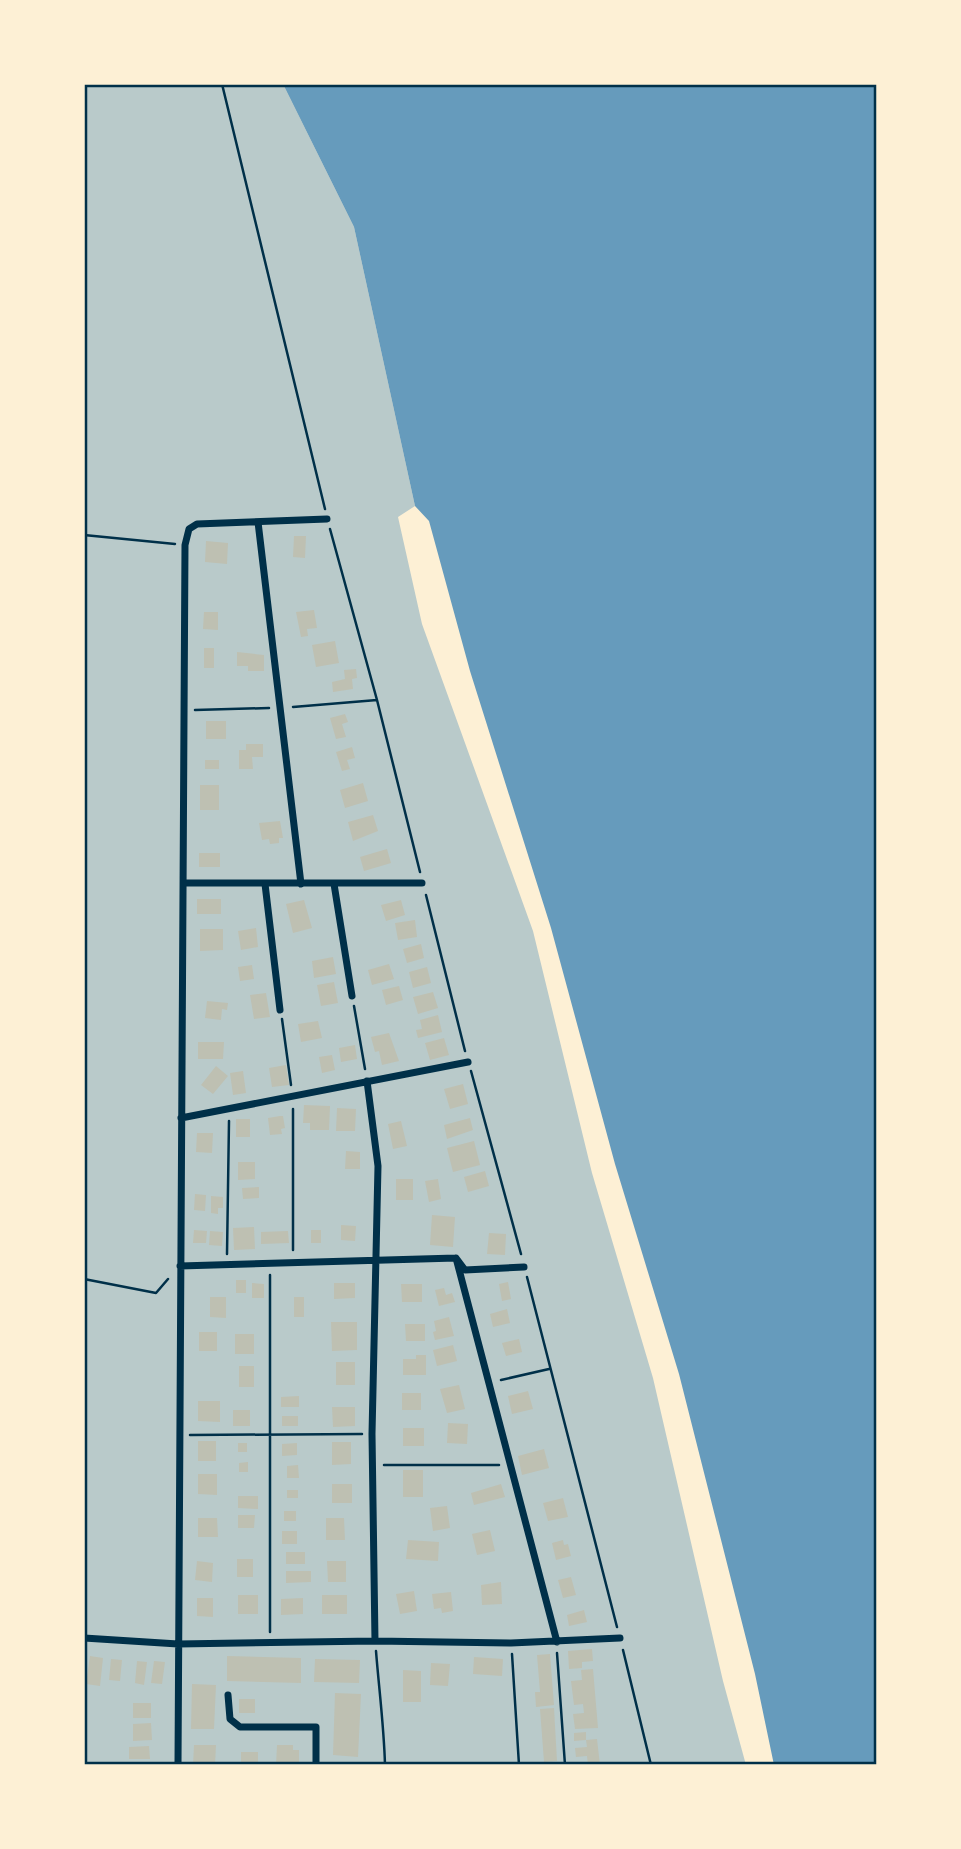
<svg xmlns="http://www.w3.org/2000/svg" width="961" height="1849" viewBox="0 0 961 1849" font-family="Poppins,sans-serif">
  <rect width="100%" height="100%" fill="#fdf0d5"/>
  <!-- green -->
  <path fill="#b9caca" d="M84,84H283L354,227L415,506L398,517L422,624L533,931L592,1173L653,1378L723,1681L746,1765H84Z"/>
  <!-- water -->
  <path fill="#669bbc" d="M283,84H877V1765H774L755,1674L679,1374L615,1164L551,928L470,671L429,521L415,506L354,227Z"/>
  <!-- building -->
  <path fill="#bec0b2" d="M294,536H306L305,558L293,557Z
    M206,541L228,543L227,564L205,562Z
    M314,610L317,628L307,629L308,636L301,637L296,612Z
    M204,612H218V630L203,629Z
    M335,641L339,663L316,667L312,645Z
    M204,648H214V668H204Z
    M237,652L264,655V671H248V666H237Z
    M356,669L357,678L352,679L353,689L333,692L332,682L345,679L344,670Z
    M345,714L348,722L342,724L346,737L336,739L330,718Z
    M206,721H226V739H206Z
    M246,744H263V757H252L253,769H239V750H246Z
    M352,747L355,758L347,760L350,769L342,771L336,752Z
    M205,760H219V769H205Z
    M363,783L368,801L345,808L340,790Z
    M200,785H219V810H200Z
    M373,815L378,831L353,841L348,822Z
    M280,821L283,838H279V843L270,844L269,839L262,840L259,823Z
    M387,849L391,863L364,871L360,857Z
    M199,853H220V867H199Z
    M197,899H221V914H197Z
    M304,900L312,928L293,933L286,904Z
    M401,900L405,915L386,921L381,905Z
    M415,920L417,937L398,940L395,923Z
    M256,928L258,947L241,950L238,931Z
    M200,929H223V950L200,951Z
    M421,944L424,958L407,963L403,949Z
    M333,957L336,974L314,978L312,961Z
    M389,964L394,979L372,985L368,970Z
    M252,965L254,979L240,981L238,967Z
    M427,967L431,983L413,988L409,972Z
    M334,982L338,1003L321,1006L317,985Z
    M399,986L403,1000L386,1005L382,990Z
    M433,992L438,1008L418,1014L413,997Z
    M266,993L270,1017L254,1019L250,995Z
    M207,1001L228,1003L227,1010L222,1009L221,1020L205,1018Z
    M438,1015L442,1032L418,1038L416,1030L422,1029L420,1020Z
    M318,1021L322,1038L301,1042L298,1024Z
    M389,1033L399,1061L382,1065L379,1051L375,1052L371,1037Z
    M444,1038L449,1055L430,1060L425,1043Z
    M198,1042H224L223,1059H198Z
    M355,1045L357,1059L341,1062L339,1048Z
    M332,1055L335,1070L322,1073L319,1057Z
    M286,1065L289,1085L272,1087L269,1068Z
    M216,1066L228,1076L213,1094L201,1085Z
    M243,1071L246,1093L233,1095L230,1073Z
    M463,1084L468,1104L450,1109L444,1089Z
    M304,1105L330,1106L329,1130H310V1123H303Z
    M337,1108L356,1109L355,1131H336Z
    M280,1116H283L285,1128L281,1129L282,1134L270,1135L268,1118Z
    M470,1118L473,1130L447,1139L444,1125Z
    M236,1119H250V1137H236Z
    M401,1121L407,1146L393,1149L388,1124Z
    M197,1133H213L212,1153L196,1152Z
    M474,1141L480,1165L453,1172L447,1148Z
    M346,1151L360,1152V1169H345Z
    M238,1162H255V1179L238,1180Z
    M485,1171L489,1186L468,1192L464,1177Z
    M396,1179H413V1200H396Z
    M438,1179L441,1199L429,1202L425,1181Z
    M259,1187V1198L243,1199L242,1188Z
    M195,1194L206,1195L205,1211L194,1210Z
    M211,1196L223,1197V1208H218V1214L211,1213Z
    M432,1215L455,1217L453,1247L430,1245Z
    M341,1225L356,1226L355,1241L341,1240Z
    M254,1227L255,1249L234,1250L233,1228Z
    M194,1230L207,1231L206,1243H193Z
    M311,1230H321V1243H311Z
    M210,1231L223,1232L222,1246L209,1245Z
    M288,1231L289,1243L261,1244V1232Z
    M489,1233L506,1234L505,1255L487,1254Z
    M236,1280H246V1293H236Z
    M508,1282L511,1299L502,1301L499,1284Z
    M252,1283L264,1284V1298H252Z
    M334,1283H355V1298L334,1299Z
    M401,1284H422V1302H402Z
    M444,1288L446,1295L452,1293L455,1302L439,1306L435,1290Z
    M210,1297H226V1318L210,1317Z
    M294,1297H304V1317H294Z
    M507,1309L510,1323L493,1327L490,1314Z
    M449,1317L454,1336L435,1340L433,1332L436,1331L434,1321Z
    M331,1322H357V1350L332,1351Z
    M405,1324H425V1341H406Z
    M199,1332H217V1351H199Z
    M235,1334H254V1354H235Z
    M519,1339L522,1352L506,1356L502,1343Z
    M453,1345L457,1361L437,1366L433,1350Z
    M416,1355H426V1375H403V1359H416Z
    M336,1362H355V1385H336Z
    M239,1366H254V1387H239Z
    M459,1385L465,1409L447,1413L440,1389Z
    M528,1391L533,1409L512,1414L508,1396Z
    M402,1393H421V1410H402Z
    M299,1396V1407H281V1397Z
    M198,1401H220V1422L198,1421Z
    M332,1407H355V1426L333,1427Z
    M233,1410H250V1426H233Z
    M282,1416H298V1426H282Z
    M448,1423L468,1424L467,1444L447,1443Z
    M403,1428H424V1446H403Z
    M198,1441H216V1461H198Z
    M332,1442H351V1464L332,1465Z
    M238,1443H247V1452H238Z
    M297,1443V1455L282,1456V1444Z
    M544,1449L549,1468L522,1475L518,1456Z
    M248,1462V1472H239V1463Z
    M298,1465L299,1478H287V1466Z
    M403,1470H423V1497H403Z
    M198,1474H217V1495L198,1494Z
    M332,1484H352V1503H332Z
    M501,1484L505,1497L474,1505L471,1493Z
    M287,1490H298V1498H287Z
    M238,1496H258V1509L238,1508Z
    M563,1498L568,1517L548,1521L543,1503Z
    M447,1506L450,1528L433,1531L430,1508Z
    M284,1511H296V1521H284Z
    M238,1515H255L254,1528H238Z
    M198,1518H217L218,1537H198Z
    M326,1518H344L345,1540H326Z
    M490,1530L495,1551L477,1555L472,1534Z
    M282,1531H297V1544H282Z
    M408,1540L439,1542L438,1561L406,1559Z
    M563,1540L564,1545L568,1544L571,1556L556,1560L552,1543Z
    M286,1552H305V1564H286Z
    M237,1559H253V1577H237Z
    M197,1561L213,1563L212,1582L195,1580Z
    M327,1561H346V1582H328Z
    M286,1571H311V1582L286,1583Z
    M571,1577L576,1595L563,1598L558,1580Z
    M501,1582L502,1604L482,1605L481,1585Z
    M414,1591L417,1611L400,1614L396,1594Z
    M451,1592L453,1611L442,1613L441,1608L434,1609L432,1594Z
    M238,1595H258V1614H238Z
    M322,1595H347V1614H322Z
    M197,1598H213V1617L197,1616Z
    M303,1598V1614L281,1615V1599Z
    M584,1610L587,1622L569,1626L567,1615Z
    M592,1649L593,1661L582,1662V1668L569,1669L568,1651Z
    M550,1654L554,1705L536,1707L535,1692H540L537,1655Z
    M90,1656L103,1658L100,1686L86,1684Z
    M227,1656L301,1658V1683L227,1681Z
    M474,1657L503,1659L502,1676L473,1674Z
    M111,1659L122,1660L120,1681L109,1680Z
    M315,1659L360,1660L359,1683L314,1682Z
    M137,1661L147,1662L144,1685L135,1683Z
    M154,1661L165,1662L162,1684L151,1683Z
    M431,1663L450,1664L448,1686L430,1685Z
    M593,1669L598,1728L575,1729L573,1714L584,1713L583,1704L574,1705L571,1681L582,1680L581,1670Z
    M403,1670L421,1671V1702H403Z
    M192,1684L216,1685L214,1729H191Z
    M335,1693L361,1694L358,1757L333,1755Z
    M239,1699H255V1713H239Z
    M133,1703H151V1718H133Z
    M554,1708L557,1761L544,1762L540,1709Z
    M151,1723L152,1740L133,1741V1724Z
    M586,1732V1740L574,1741V1733Z
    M597,1739L600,1765H588L587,1756L576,1757L575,1748L587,1747L586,1740Z
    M194,1745H216L215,1765H193Z
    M277,1745H293V1750H299V1765H276Z
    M149,1746L150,1759H129V1747Z
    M241,1752H258V1765H241Z"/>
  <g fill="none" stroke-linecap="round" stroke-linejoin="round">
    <!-- path -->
    <path stroke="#003049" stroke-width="2.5" d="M222,84L325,509
      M330,529L377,700L420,872
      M84,535L175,544
      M293,707L377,700
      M195,710L269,708
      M426,895L465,1051
      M354,1006L365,1069
      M282,1019L291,1085
      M471,1071L521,1254
      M293,1109V1250
      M227,1254L229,1121
      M270,1275V1632
      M527,1277L617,1627
      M84,1279L156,1293L168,1279
      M501,1380L549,1369
      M190,1435L362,1434
      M384,1465H499
      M623,1650L651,1765
      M376,1651C379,1689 384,1727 385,1765
      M557,1653L565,1765
      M512,1654L519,1765"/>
    <!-- minor -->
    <path stroke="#003049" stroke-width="7" d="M258,522L301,884
      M183,883H422
      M265,884L280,1010
      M334,884L352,996
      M367,1081L378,1166L372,1434L375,1641
      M181,1118L468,1062
      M456,1258L557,1642
      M180,1266L456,1258L465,1270L524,1267
      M84,1638L178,1644L375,1641L511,1643L620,1638
      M228,1695L230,1719L240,1727H316V1765
      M178,1765L185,545L189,529L197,524L327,519"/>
  </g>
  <!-- border -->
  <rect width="961" height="1849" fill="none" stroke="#fdf0d5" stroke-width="172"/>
  <rect x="86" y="86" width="789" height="1677" fill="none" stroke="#003049" stroke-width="2.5"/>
</svg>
